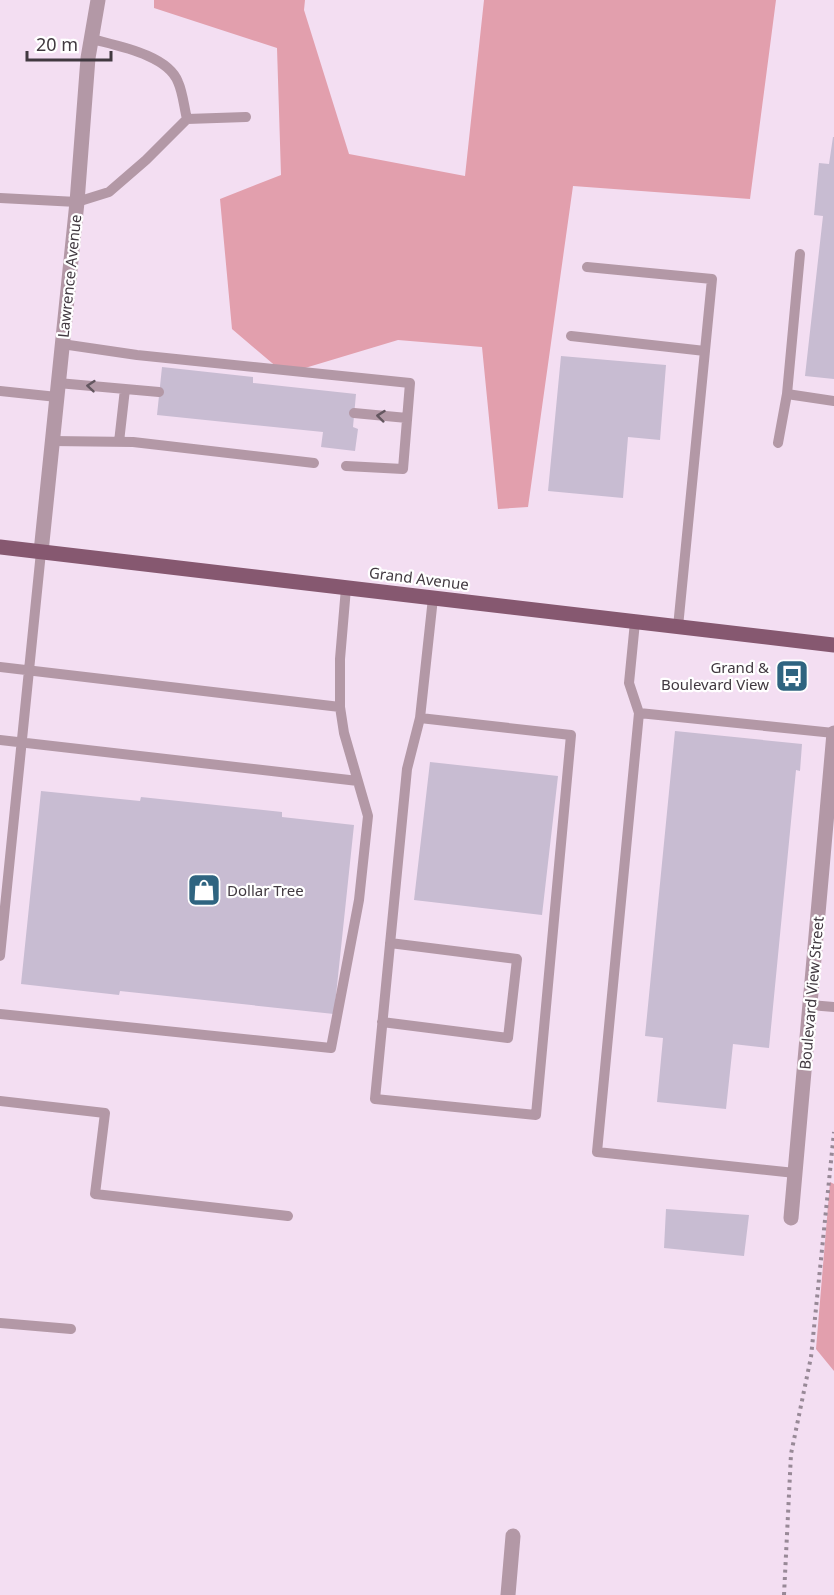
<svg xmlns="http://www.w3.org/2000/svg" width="834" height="1595" viewBox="0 0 834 1595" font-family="'Noto Sans',sans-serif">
  <rect width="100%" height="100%" fill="#f3def2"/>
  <!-- forest -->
  <path fill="#e29fad" d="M154,0H305L304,10L349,154L465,176L484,0H776L750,199L573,186L528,507L498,509L482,347L398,340L285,374L232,329L220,199L281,175L277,48L154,8Z
    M830,1182L834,1184V1371L816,1349Z"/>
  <!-- building -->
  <path fill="#c8bcd2" d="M833,137H834V379L805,376L823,216L814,215L819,163L829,164Z
    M561,356L666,365L660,440L628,437L623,498L548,491Z
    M162,367L253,377V383L356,394L353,427L358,429L355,451L321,447L323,432L157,415Z
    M675,731L802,744L800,771L796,770L769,1048L733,1044L726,1109L657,1102L663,1038L645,1036Z
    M430,762L558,776L542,915L414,900Z
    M41,791L140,801L141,797L282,812V817L354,825L334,1014L120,991L119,995L21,984Z
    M666,1209L749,1215L744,1256L664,1248Z"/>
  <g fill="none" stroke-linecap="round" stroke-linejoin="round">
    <!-- path -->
    <path stroke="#988997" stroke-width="4" stroke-dasharray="3 4.5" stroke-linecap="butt" d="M784,1595L791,1454L811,1357L834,1132"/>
    <!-- lane -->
    <path stroke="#b398a6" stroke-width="10" d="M92,39C118,46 168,55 178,82C183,93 184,107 187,119
      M0,198L77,202L109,192L146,160L187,119L246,117
      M587,267L712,279L678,627
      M571,336L705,351
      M62,344L137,355L410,383L403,469L346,466
      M58,383L159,392
      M0,391L57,397
      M787,394L834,401
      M354,413L407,418
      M52,441L133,442L314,463
      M119,442L125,389
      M778,443L787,394L800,254
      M635,622L629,683L639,713
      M0,667L340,707
      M420,718L407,769L375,1099L536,1115L571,735L420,718L433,598
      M0,740L358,781
      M0,956L41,552
      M810,1005L834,1007
      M0,1014L331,1048L359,900L368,816L344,733L340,707V659L346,588
      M382,1022L508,1038L517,959L390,943
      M0,1101L105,1113L95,1194L288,1216
      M795,1173L597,1152L639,713L834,733
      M0,1323L71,1329"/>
    <!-- street -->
    <path stroke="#b398a6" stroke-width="15" d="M41,552L77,202L88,58L98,0
      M791,1218L834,733
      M508,1595L513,1536"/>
    <!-- primary -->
    <path stroke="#865870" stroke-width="15" d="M0,547L834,645"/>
  </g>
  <!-- one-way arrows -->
  <defs><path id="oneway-chevron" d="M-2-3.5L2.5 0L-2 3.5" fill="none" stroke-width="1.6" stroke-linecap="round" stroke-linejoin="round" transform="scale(1.5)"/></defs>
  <g stroke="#63565f">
    <use href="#oneway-chevron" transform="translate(91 386) rotate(-175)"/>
    <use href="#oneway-chevron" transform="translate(381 416) rotate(-174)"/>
  </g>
  <!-- icons -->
  <defs>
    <symbol id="bus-square" viewBox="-11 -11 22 22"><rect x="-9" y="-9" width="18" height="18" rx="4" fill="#2f6480" stroke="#fff"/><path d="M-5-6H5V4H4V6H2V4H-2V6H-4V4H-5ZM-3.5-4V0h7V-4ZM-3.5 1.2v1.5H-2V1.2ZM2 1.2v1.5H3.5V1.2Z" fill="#fff"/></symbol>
    <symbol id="shop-square" viewBox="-11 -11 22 22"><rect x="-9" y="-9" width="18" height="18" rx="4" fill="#2f6480" stroke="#fff"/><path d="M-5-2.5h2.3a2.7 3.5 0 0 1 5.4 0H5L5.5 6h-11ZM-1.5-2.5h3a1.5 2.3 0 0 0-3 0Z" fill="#fff"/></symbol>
  </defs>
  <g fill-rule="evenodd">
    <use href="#bus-square" x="773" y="657" width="38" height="38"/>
    <use href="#shop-square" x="185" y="871" width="38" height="38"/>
  </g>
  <g text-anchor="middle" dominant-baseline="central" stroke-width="4.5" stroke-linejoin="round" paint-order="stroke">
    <!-- street labels -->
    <g font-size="15" fill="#413940" stroke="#fff">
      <text transform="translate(69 276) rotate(-84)">Lawrence Avenue</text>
      <text transform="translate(419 578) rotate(7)">Grand Avenue</text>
      <text transform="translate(811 993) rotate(-85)">Boulevard View Street</text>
    </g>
    <!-- poi labels -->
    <g font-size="15" fill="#413940" stroke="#fff" text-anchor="end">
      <text x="769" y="667">Grand &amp;<tspan x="769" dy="17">Boulevard View</tspan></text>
      <text x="227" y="890" text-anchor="start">Dollar Tree</text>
    </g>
  </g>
  <!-- scale -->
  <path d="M27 51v9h84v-9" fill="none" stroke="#413940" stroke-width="3"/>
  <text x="36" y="51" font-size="18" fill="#413940" stroke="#ffffff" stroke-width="4.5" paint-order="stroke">20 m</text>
</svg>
